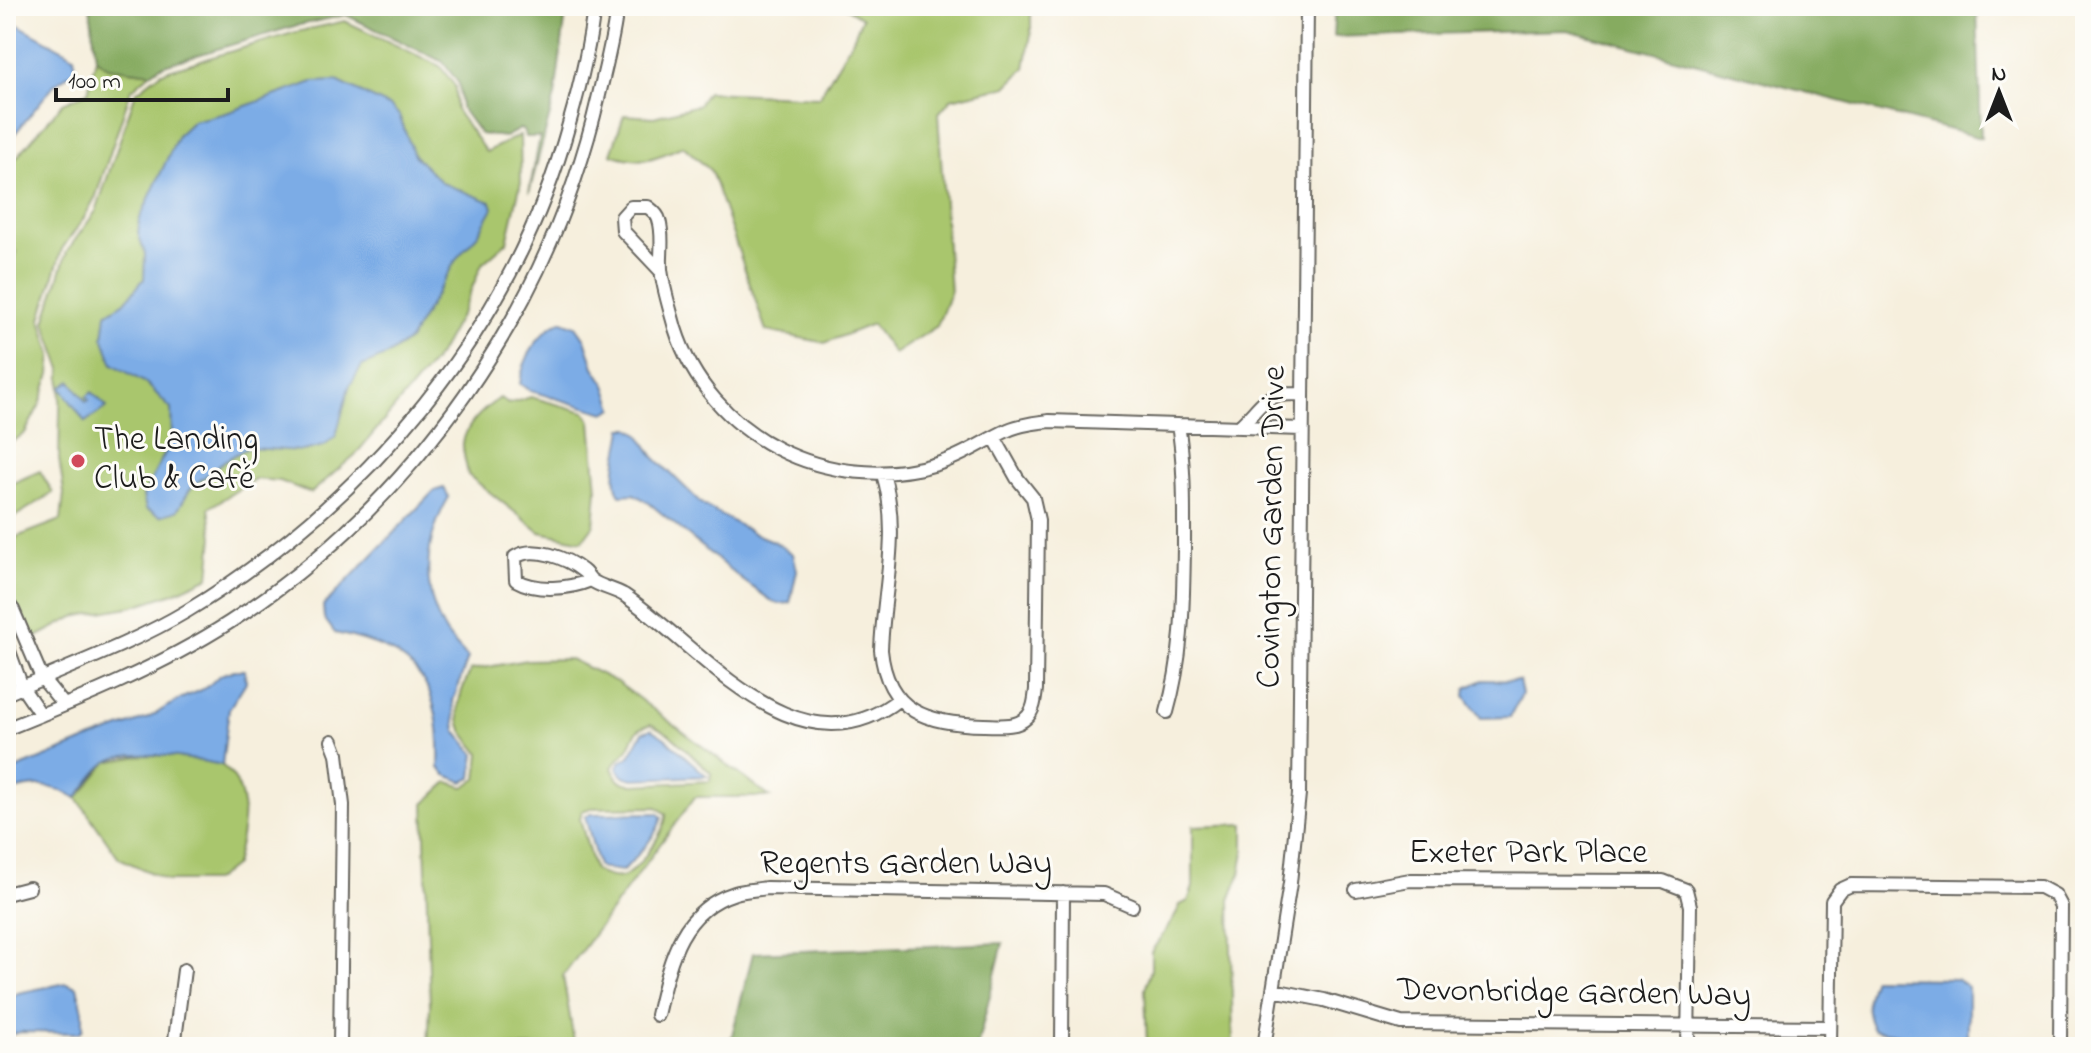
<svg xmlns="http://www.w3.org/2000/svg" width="2091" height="1053" viewBox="0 0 2091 1053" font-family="'Indie Flower',sans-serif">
  <rect width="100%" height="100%" fill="#fdfcf7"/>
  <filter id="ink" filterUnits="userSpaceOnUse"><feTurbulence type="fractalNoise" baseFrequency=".0125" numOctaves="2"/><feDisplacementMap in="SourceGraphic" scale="16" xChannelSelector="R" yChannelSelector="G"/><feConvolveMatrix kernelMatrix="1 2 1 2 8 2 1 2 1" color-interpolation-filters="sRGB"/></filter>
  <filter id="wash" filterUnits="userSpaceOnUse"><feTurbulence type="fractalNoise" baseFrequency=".006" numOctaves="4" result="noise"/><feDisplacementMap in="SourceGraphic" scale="32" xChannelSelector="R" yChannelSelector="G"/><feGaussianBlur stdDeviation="1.8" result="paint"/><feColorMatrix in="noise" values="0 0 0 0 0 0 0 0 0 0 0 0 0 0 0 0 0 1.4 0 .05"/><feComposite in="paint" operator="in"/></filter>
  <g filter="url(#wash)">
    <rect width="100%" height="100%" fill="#f6efdd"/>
    <!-- green -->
    <path fill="#a9c66d" stroke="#627144" stroke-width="2" fill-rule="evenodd" d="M843,6L1031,7V34L1025,68L1007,86L951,99L938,114L950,293L937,326L894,354L872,324L825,343L766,331L711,171L683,146C654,159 643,165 611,154L624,115L654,117L698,105L707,92L819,97L853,39L862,18Z
      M345,21L440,66L455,86L456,110L486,152L520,135L521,182L507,242L482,264L462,312L438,356L356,454L311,493L280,481L255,479L209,508L213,537L209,577L174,593L134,606L74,617L27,642L6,588V541L61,520L64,493L59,459L61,367L45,322L67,251L96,211L136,92L162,72L296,32Z
      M96,58L109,67L151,73L131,90L96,196L84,218L62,249L41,319L52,356L50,374L40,404L25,433L6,446V273L17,252L6,242V176L16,158L63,103L88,92Z
      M531,397L585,412L591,421L597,490L594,525L582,541L540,532L468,475C467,466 462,452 463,443C466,423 485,408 500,398L508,404Z
      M40,471L53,493L6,522V486Z
      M570,659L617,682L770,797H695L563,976L575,1047H428L430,1006L424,804L448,782L464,787L477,779L480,754C475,745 464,737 461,727C454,706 462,688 471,670L527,660ZM651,724L669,734L711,773L710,781L633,785L619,781L612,768C616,759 619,760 625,753C636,740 630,730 651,724ZM657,807L666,814C667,829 639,868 625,876C615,880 602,875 594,870L580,819L582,811L591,808Z
      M145,755C162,755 212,756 224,767C253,791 243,833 235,865L214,881H168L119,858L77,798L107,762Z
      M1244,824V851L1240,875L1230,900L1233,1047H1147L1145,989L1151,969V952L1174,918L1180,905L1188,901L1193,887V826Z"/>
    <!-- forest -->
    <path fill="#86ab60" stroke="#51643e" stroke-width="2" d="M90,6H567L555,96L529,193L540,137H525L524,131L520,129L505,137L480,134L461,108L459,84L443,62L346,15L295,26L161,66L151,73L108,67L96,58Z
      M1335,6H1977L1981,138L1567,30L1333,37Z
      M1003,943L977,1047H729L753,953Z"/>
    <!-- water -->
    <path fill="#7bace6" stroke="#4c6481" stroke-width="2" d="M6,18L74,56L76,69L54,85L6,145Z
      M337,81L391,107L399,115L414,155L442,183L491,202L493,208L477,236L457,258L410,339L390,354L362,366L349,387L336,436L324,446L303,451L247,448L224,461L191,488L177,511L160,516L146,509L143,496L172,439L171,409L147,384L113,364L103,337L106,314L125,302L144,279L145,254L138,233L140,218L178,135L193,121L226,113L313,82Z
      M562,321L576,326L585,339L594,367L606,385L614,408L605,413L531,391L520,384C522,360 540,329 562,321Z
      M71,381L86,402L89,400L86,397L92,392L107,407L85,422L61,388Z
      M623,428H630L639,434L654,457L703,505L755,534L775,542L793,554L797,570L790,603L779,604L772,601L741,579L649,503L634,494L620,495C609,479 621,447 623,428Z
      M444,488L449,497C425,538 420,587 444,629C449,639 460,649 468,658L453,701L456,731L475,754L472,778L463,782L446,775L439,768C442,684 419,650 335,633L324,618L323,606L434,491Z
      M234,670H245L246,682L229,709L222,765C195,760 128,745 105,764C94,773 85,787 77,798C48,783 37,783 6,792V773L92,738L148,718L182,698L206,688L220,675Z
      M1483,680L1519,681L1522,694L1510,717L1481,718L1465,696L1466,688Z
      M651,729L665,738L707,776L633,779L622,776L617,768L620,762L629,757L643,732Z
      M657,813L662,817C656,838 637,855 623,871L605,869L598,866L585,816L591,814Z
      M1873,978L1956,979L1968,987V1047H1920L1908,1036L1873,1029C1863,1013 1866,995 1873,978Z
      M66,983L77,987L83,1011V1029L79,1033L21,1032L6,1036V1002L18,993Z"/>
  </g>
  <g filter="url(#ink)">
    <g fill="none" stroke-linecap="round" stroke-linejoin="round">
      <defs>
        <path id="minor" d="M661,271L623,231L622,217L631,207H648C652,210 658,215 659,220C664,235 660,254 661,269C663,288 670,309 675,328C709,437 829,496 937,464C962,457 984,441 1008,430C1021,424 1035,423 1049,421L1302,429
          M1241,425C1267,400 1262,393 1303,394
          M883,474C901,533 883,591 881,650C887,713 929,724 984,725C997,725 1016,728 1026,718C1034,711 1035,699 1036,689L1038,520L1033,498L1017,478L994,437
          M591,580C569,589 537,592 516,580L515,557C533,545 567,558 583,571C586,573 588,577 591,580C600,587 614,589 624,595C701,647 798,779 899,699
          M6,601L13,610L42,678L64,705
          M6,643L22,687L41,715
          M6,694C67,667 130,645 187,611C368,501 512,330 569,124C580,86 590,46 594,6
          M1167,712C1183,656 1183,606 1184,548C1184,506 1185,466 1178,425
          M6,729C83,698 160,667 230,622C416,502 549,310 599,95C606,65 614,36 617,6
          M332,741L337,754L343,805L340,1047
          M1356,890L1410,880L1663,881L1686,890L1690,906L1688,1047
          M6,894L29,888
          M1273,990L1324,1000L1401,1023L1830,1027
          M657,1015C669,965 678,911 735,893C744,890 756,890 766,888L1104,894L1132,906
          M174,1047L184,970
          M1062,1047L1063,893
          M1264,1047L1290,883L1299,794L1307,6
          M1830,1047L1832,901L1840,890L1851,885L2040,887L2055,895L2061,906L2060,1047"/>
      </defs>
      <!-- minor casing -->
      <use href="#minor" stroke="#686660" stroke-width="16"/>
      <!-- minor -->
      <use href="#minor" stroke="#fff" stroke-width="12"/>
    </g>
  </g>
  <!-- markers -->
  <circle fill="#d1495b" stroke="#fdfcf7" stroke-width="3" cx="78" cy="461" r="8"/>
  <g text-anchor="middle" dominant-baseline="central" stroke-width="6" stroke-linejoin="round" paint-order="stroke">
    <!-- poi labels -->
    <g font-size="34" fill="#1c1c1c" stroke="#fdfcf7" text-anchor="start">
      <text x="94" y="441">The Landing<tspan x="94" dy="39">Club &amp; Café</tspan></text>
    </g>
    <!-- street labels -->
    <g font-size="34" fill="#1c1c1c" stroke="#fdfcf7">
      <text transform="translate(1273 527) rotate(-89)">Covington Garden Drive</text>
      <text x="1528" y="854">Exeter Park Place</text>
      <text x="906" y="865">Regents Garden Way</text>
      <text transform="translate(1574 994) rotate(1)">Devonbridge Garden Way</text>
    </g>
  </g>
  <!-- margin -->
  <rect width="2091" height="1053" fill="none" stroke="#fdfcf7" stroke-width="32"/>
  <!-- north arrow -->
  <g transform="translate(1999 92)" stroke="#fdfcf7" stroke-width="6" paint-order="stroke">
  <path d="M0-6L14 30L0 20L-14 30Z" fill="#1c1c1c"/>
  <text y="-12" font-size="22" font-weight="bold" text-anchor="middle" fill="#1c1c1c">N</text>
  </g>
  <!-- scale -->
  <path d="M56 88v12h172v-12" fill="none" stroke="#1c1c1c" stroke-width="4"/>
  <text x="68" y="88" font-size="24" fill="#1c1c1c" stroke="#fdfcf7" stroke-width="6" paint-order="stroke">100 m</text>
</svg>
